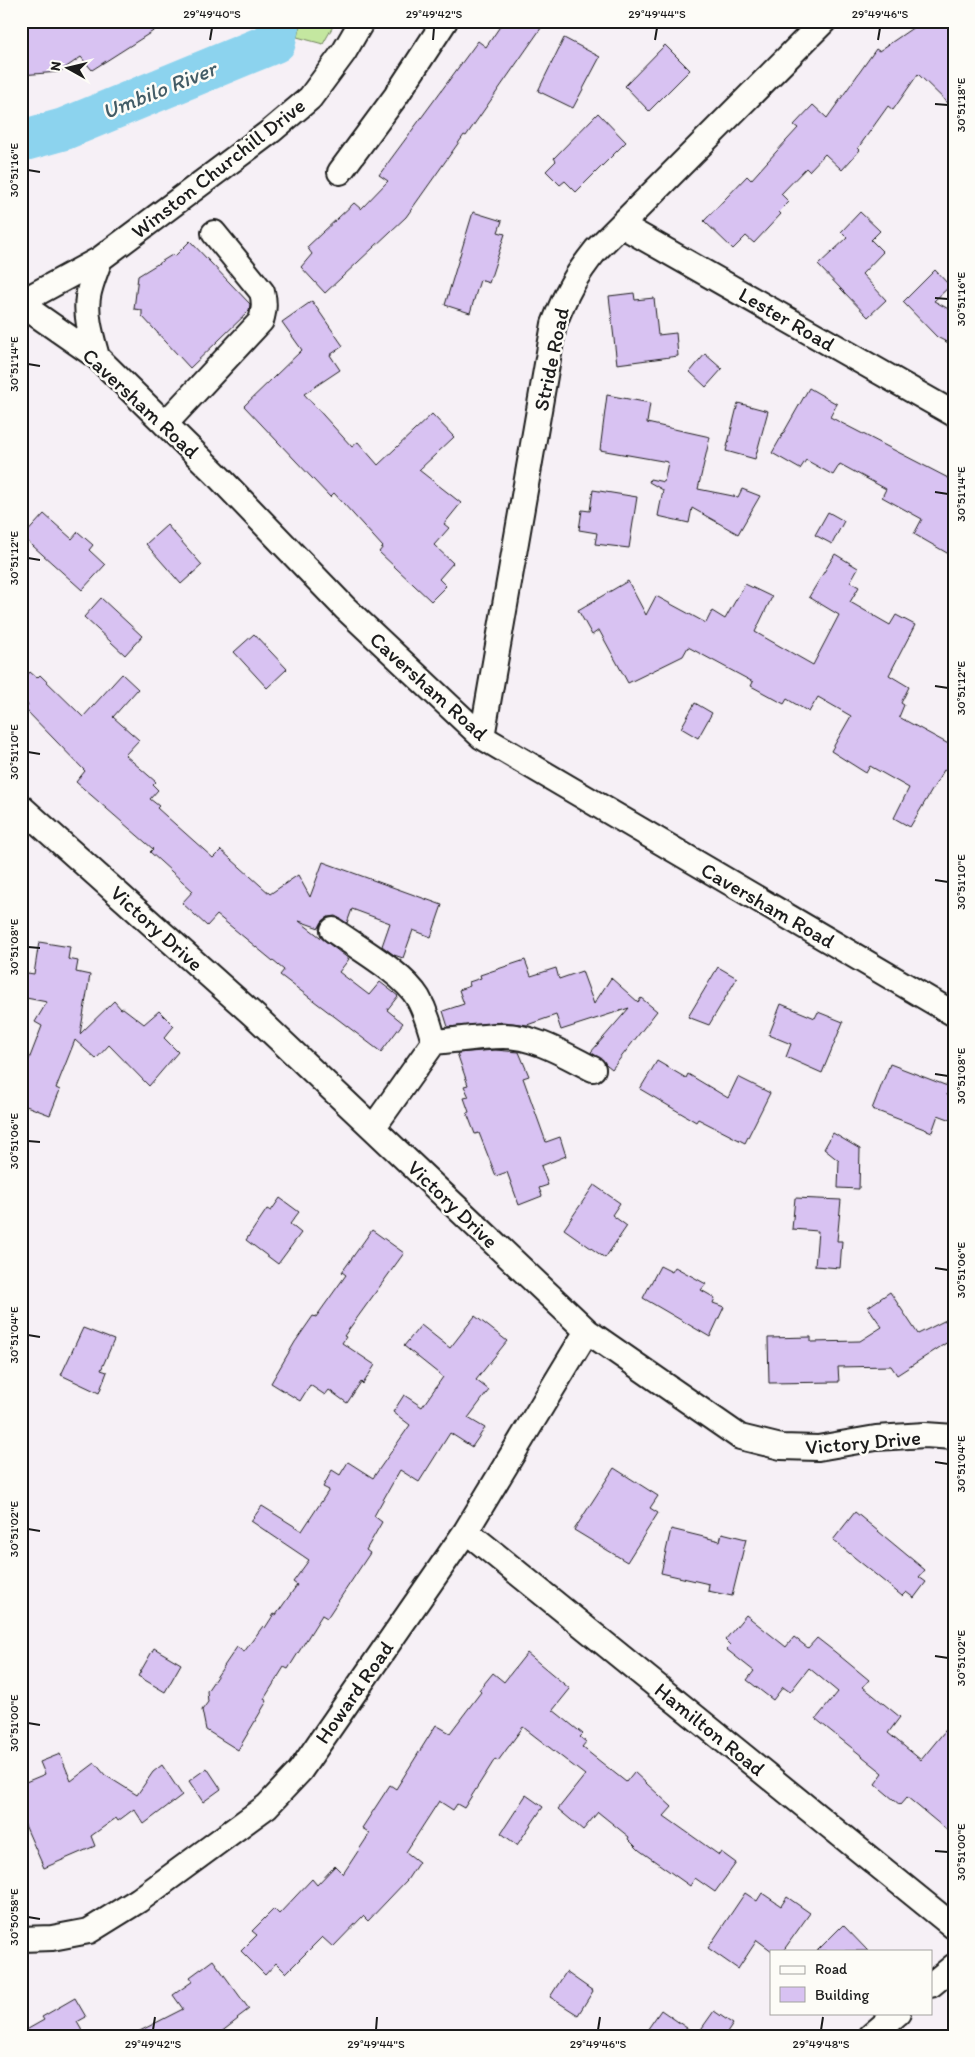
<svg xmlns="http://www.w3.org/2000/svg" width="975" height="2057" viewBox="0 0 975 2057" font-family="Itim,sans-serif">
  <rect width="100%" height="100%" fill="#f6f0f6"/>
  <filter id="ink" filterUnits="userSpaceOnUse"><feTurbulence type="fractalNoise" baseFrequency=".02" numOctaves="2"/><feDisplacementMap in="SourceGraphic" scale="10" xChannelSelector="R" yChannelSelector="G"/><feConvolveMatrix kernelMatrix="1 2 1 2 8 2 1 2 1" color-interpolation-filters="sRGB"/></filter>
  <g filter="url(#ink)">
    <!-- green -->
    <path fill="#c4e7a0" stroke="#70825e" d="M301,21H336L323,44L297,37Z"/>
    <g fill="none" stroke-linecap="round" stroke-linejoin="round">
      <!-- river -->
      <path stroke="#8cd3ee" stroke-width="42" d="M21,141L64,129L275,42L279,21"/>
    </g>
    <!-- building -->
    <path fill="#d8c2f2" stroke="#1c1c1c" d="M21,21H169L92,70L81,57L59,72L21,75Z
      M502,21H546L466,136L464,135L406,217L325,293L301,267L312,254L307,247L354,203L361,209L388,181L379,175L478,41L486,47L499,28Z
      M912,21H948L954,29V109L918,74L893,110L888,106L858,148L860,150L842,170L825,154L809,171L806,168L781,194L789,202L779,212L781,214L754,243L746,236L733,249L704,221L747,176L751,180L776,152L798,128L794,125L813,105L827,118L876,49L879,51L914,27Z
      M564,38L600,57L573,108L538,91Z
      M665,45L690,70L649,111L625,86Z
      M598,113L626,142L576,192L565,181L560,185L546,171L556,161L554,158Z
      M473,212L502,221L498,232L505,234L489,283L480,280L470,313L445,305Z
      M860,212L880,231L871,240L883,252L862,274L886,300L868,317L818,265L847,238L841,232Z
      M190,241L250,304L249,311L190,368L142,316V310L134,309L138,276L172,255L175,256Z
      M935,270L950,286L934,301L954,312V346L937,337L903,302Z
      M634,293L635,300L654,298L658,335L676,333L678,356L617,364L609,296Z
      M312,301L343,346L330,355L340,370L304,394L352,447L358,442L378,465L432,414L454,437L419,470L461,503L444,524L449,528L434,545L453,563L439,579L446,586L431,601L379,552L383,547L334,493L330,497L244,406L302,350L282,322Z
      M705,354L722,369L706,387L690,372Z
      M809,388L837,404L830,417L954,481V557L914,534L922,519L882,497L886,489L840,464L833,475L806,460L800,469L772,453Z
      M607,395L650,403L647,423L710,437L698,489L738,497L742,489L760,496L738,534L692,508L689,523L658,516L663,490L649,482L650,479L664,482L668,462L600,450Z
      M738,403L768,411L755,459L726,451Z
      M593,490L637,497L629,548L595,544L597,533L579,530L582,510L590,511Z
      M828,512L844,521L832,544L815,535Z
      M44,514L72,539L78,532L93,545L89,550L105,565L82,590L23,537Z
      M167,525L202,565L181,584L146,544Z
      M835,554L858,568L850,582L859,587L850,602L890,625L896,615L915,625L889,675L909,687L901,703L904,705L899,717L954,747V775L944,770L910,827L894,818L909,788L870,766L866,773L831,751L851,716L818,697L809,712L787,699L784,704L751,686L753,682L688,647L683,656L628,683L599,630L592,635L578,610L628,581L646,615L656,596L706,623L712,611L725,619L745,584L772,597L755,632L813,665L839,615L809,597Z
      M101,598L142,636L125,655L84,617Z
      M254,634L287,669L267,688L234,652Z
      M30,672L37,678L40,675L83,717L122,674L138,689L113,717L139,740L125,755L156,782L153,785L158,790L150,799L159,806L157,808L213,858L221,850L270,894L298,875L310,897L323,862L442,905L431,937L413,930L403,958L394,955L382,946L390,923L352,909L347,923L335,916L328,917L322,922L319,928L299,921L349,959L339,972L369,995L380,982L398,996L387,1010L403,1023L381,1052L280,975L284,970L217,915L207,926L182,903L193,891L150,852L153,849L76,782L85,771L25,709L28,705L21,699V682Z
      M695,703L712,713L698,738L681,728Z
      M39,942L70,947L68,959L78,961L76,972L90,975L80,1034L114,1001L121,1009L123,1008L144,1024L159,1011L174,1026L164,1038L178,1052L149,1086L109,1045L96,1059L75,1040L56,1088L60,1090L50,1115L21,1104V1080L42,1026L35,1022L47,1002L21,997V972L34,974Z
      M525,960L531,976L556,968L559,979L582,971L594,1004L611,978L638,1002L641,998L657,1011L612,1069L591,1052L629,1008L561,1030L556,1015L527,1025L503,1022L448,1027L443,1011L464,1004L459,990L470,986L469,982L481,978L480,975Z
      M718,967L737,978L709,1025L688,1017Z
      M781,1004L815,1018L818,1012L843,1022L822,1073L786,1057L791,1044L769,1035Z
      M495,1050L519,1052L529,1076L523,1078L546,1142L560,1137L566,1156L541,1166L548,1185L539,1188L542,1196L519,1205L507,1172L496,1176L479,1133L475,1134L467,1113L469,1112L464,1098L469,1097L464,1086L468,1085L457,1053Z
      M657,1061L686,1078L688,1074L728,1098L738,1077L770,1093L745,1143L698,1119L696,1122L640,1089Z
      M890,1064L950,1087L947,1095L954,1098V1121L938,1115L932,1132L872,1109Z
      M833,1133L860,1149L859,1189L838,1188L839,1161L824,1149Z
      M594,1185L620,1203L612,1215L627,1226L605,1258L564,1229Z
      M280,1198L299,1212L290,1224L301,1233L278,1264L246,1240L267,1209L271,1211Z
      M795,1198L841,1200L837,1241H842L840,1268L815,1266L818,1231L792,1229Z
      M372,1230L404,1253L344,1336L346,1337L342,1343L375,1365L363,1384L361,1382L347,1403L329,1390L325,1395L310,1385L300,1401L271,1383L295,1342L313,1316L316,1317L346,1275L342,1272Z
      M660,1266L672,1272L675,1267L706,1284L701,1290L715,1298L713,1303L724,1307L710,1337L643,1298Z
      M890,1292L918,1334L954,1316V1338L897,1375L891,1366L838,1367L839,1382L769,1383L768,1338L811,1337V1342L860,1341L882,1327L868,1307Z
      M475,1316L507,1341L476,1380L489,1390L468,1418L485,1428L472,1447L450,1433L419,1482L400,1470L374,1516L382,1522L366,1550L370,1553L327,1618L322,1615L288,1669L284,1667L264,1699L267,1701L238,1750L206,1730L202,1710L208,1702L207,1691L237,1647L244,1652L263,1626L265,1628L274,1614L276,1615L297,1585L293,1582L309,1560L251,1521L262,1506L302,1531L329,1490L323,1487L332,1470L340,1475L348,1462L373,1478L410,1425L393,1412L404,1395L422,1407L443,1377L404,1346L421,1325L450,1348Z
      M83,1328L114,1340L101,1370L107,1372L99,1393L61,1375Z
      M614,1468L658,1496L650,1508L658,1513L627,1562L574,1530Z
      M855,1512L925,1570L919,1577L926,1582L914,1598L906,1592L902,1596L833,1540Z
      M671,1529L720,1541L722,1533L746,1539L732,1596L708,1591L709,1584L661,1573Z
      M746,1615L786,1647L794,1637L808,1648L817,1638L835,1652L869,1680L863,1687L900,1717L888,1733L921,1760L954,1720V1836L907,1797L900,1805L875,1784L883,1773L816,1719L838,1692L809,1668L790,1692L783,1687L773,1700L747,1680L754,1671L726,1649L730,1645L725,1640Z
      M154,1648L181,1664L165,1692L138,1676Z
      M527,1653L570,1689L553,1710L583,1734L580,1737L586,1742L582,1747L626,1782L634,1772L672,1807L664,1816L719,1855L721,1852L736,1863L715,1892L695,1878L690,1886L639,1850L628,1839L629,1837L598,1812L583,1830L558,1809L585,1775L523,1727L498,1761L495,1759L464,1808L457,1804L453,1810L439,1801L406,1852L419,1862L407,1880L368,1921L363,1916L333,1947L322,1937L286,1973L276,1963L265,1975L241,1951L257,1935L252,1931L274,1909L279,1914L312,1879L317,1885L335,1866L343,1874L370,1833L362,1828L390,1785L396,1789L436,1725L450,1733L481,1692L479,1690L493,1673L504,1682Z
      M60,1754L71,1781L95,1763L105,1775L137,1795L153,1772L162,1765L182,1795L144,1824L134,1809L118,1821L116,1818L91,1836L95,1846L44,1868L21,1816V1784L45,1774L40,1762Z
      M207,1768L221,1789L203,1802L189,1781Z
      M526,1795L543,1807L517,1845L501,1833Z
      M745,1893L757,1901L762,1893L781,1906L787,1897L810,1913L783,1951H772L757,1940L738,1969L708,1948Z
      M843,1925L868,1951H817Z
      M213,1960L249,2009L237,2018L238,2019L216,2036H130L183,2009L173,1995L193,1981L190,1977Z
      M566,1972L593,1991L578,2015L550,1997Z
      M75,1998L86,2017L77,2022L85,2036H21V2033L44,2020L42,2017Z
      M661,2010L697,2035L714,2011L733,2024L725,2036H643Z"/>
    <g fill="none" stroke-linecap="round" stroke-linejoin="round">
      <defs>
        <path id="minor" d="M340,172L396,96L445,21
          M621,225L954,414
          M21,302L100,259L271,131L310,98L344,52L362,21
          M21,304L97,357L215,473L345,608L482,737L954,1014
          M97,357C92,338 85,317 88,297C90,284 96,271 100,259
          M165,424L261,321C264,310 265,303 262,292L214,233
          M482,737L554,324C566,293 575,276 596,250L824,21
          M21,807L258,1019L587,1331L740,1437L781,1447L818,1448L876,1438L925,1435L954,1437
          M333,930C358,948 403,973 418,998C426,1012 430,1027 434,1042L373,1128
          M434,1042C457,1040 481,1036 503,1036C535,1036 565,1055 593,1069
          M466,1531L954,1927
          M21,1939L52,1938L89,1931L139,1900L267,1806L300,1771L466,1531L587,1331
          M931,1985L954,1966
          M871,2036L898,2013"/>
      </defs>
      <!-- minor casing -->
      <use href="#minor" stroke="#1c1c1c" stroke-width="28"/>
      <!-- minor -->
      <use href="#minor" stroke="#fdfcf7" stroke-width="24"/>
    </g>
  </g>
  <!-- ticks -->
  <path fill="none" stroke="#1c1c1c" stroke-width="2" d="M210,40L212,28M433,40L434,28M655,40L657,28M878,40L880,28M935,104L948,105M28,170L40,172M935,298L948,299M28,364L40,366M935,492L948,494M28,558L40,560M935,686L948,688M28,752L40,754M935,880L948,882M28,947L40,948M935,1074L948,1076M28,1141L40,1142M935,1268L948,1270M28,1335L40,1337M935,1462L948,1464M28,1529L40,1531M935,1656L948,1658M28,1723L40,1725M935,1851L948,1852M28,1917L40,1919M153,2030L155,2017M376,2030L377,2017M598,2030L600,2017M821,2030L823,2017"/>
  <g text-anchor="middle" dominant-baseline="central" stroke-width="5" stroke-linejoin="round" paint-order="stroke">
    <!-- street labels -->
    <g font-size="21" fill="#1c1c1c" stroke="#fdfcf7">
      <text transform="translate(218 168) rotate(-38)">Winston Churchill Drive</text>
      <text transform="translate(787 319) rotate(30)">Lester Road</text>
      <text transform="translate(551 359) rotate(-78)">Stride Road</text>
      <text transform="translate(141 403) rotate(43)">Caversham Road</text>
      <text transform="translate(429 686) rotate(42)">Caversham Road</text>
      <text transform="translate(768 905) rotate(30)">Caversham Road</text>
      <text transform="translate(157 928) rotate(42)">Victory Drive</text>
      <text transform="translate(453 1204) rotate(44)">Victory Drive</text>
      <text transform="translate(863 1442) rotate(-5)">Victory Drive</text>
      <text transform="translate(354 1692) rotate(-55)">Howard Road</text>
      <text transform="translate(710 1729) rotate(39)">Hamilton Road</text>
    </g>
    <!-- water labels -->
    <g font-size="22" font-style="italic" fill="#435c66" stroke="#fdfcf7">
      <text transform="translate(159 90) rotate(-22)">Umbilo River</text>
    </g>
  </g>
  <!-- margin -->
  <rect width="975" height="2057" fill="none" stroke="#fdfcf7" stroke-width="55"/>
  <!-- legend -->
  <rect x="770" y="1950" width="162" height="65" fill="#fdfcf7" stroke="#a3a29f"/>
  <rect x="780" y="1966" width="25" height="8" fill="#fdfcf7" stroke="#a3a29f"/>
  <text x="815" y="1974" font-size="15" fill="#1c1c1c">Road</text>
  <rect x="780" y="1987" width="25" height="15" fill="#d8c2f2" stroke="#a3a29f"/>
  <text x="815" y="2000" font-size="15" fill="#1c1c1c">Building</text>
  <!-- north arrow -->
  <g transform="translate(68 68) rotate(278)" stroke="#fdfcf7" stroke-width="4" paint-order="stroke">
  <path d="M0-4L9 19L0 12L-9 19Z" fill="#1c1c1c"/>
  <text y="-8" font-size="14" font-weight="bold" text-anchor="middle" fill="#1c1c1c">N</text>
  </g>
  <rect x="28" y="28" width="920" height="2002" fill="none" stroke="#1c1c1c" stroke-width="2"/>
  <g font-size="12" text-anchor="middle" fill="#1c1c1c">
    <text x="212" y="18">29°49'40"S</text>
    <text x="434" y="18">29°49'42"S</text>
    <text x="657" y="18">29°49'44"S</text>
    <text x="880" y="18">29°49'46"S</text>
    <text transform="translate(961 105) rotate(-90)" y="4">30°51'18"E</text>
    <text transform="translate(14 170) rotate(-90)" y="4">30°51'16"E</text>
    <text transform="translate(961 299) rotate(-90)" y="4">30°51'16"E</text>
    <text transform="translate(14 364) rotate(-90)" y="4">30°51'14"E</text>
    <text transform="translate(961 494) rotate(-90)" y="4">30°51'14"E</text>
    <text transform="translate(14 558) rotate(-90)" y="4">30°51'12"E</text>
    <text transform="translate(961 688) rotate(-90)" y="4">30°51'12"E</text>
    <text transform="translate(14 752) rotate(-90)" y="4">30°51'10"E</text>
    <text transform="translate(961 882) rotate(-90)" y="4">30°51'10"E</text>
    <text transform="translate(14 947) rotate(-90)" y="4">30°51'08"E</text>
    <text transform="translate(961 1076) rotate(-90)" y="4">30°51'08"E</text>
    <text transform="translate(14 1141) rotate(-90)" y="4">30°51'06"E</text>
    <text transform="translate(961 1270) rotate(-90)" y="4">30°51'06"E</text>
    <text transform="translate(14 1335) rotate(-90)" y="4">30°51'04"E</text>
    <text transform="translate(961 1464) rotate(-90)" y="4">30°51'04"E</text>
    <text transform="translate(14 1529) rotate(-90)" y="4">30°51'02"E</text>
    <text transform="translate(961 1658) rotate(-90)" y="4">30°51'02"E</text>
    <text transform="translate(14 1723) rotate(-90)" y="4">30°51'00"E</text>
    <text transform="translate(961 1852) rotate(-90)" y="4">30°51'00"E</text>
    <text transform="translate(14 1917) rotate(-90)" y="4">30°50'58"E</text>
    <text x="153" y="2048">29°49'42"S</text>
    <text x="376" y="2048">29°49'44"S</text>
    <text x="598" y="2048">29°49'46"S</text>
    <text x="821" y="2048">29°49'48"S</text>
  </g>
</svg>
